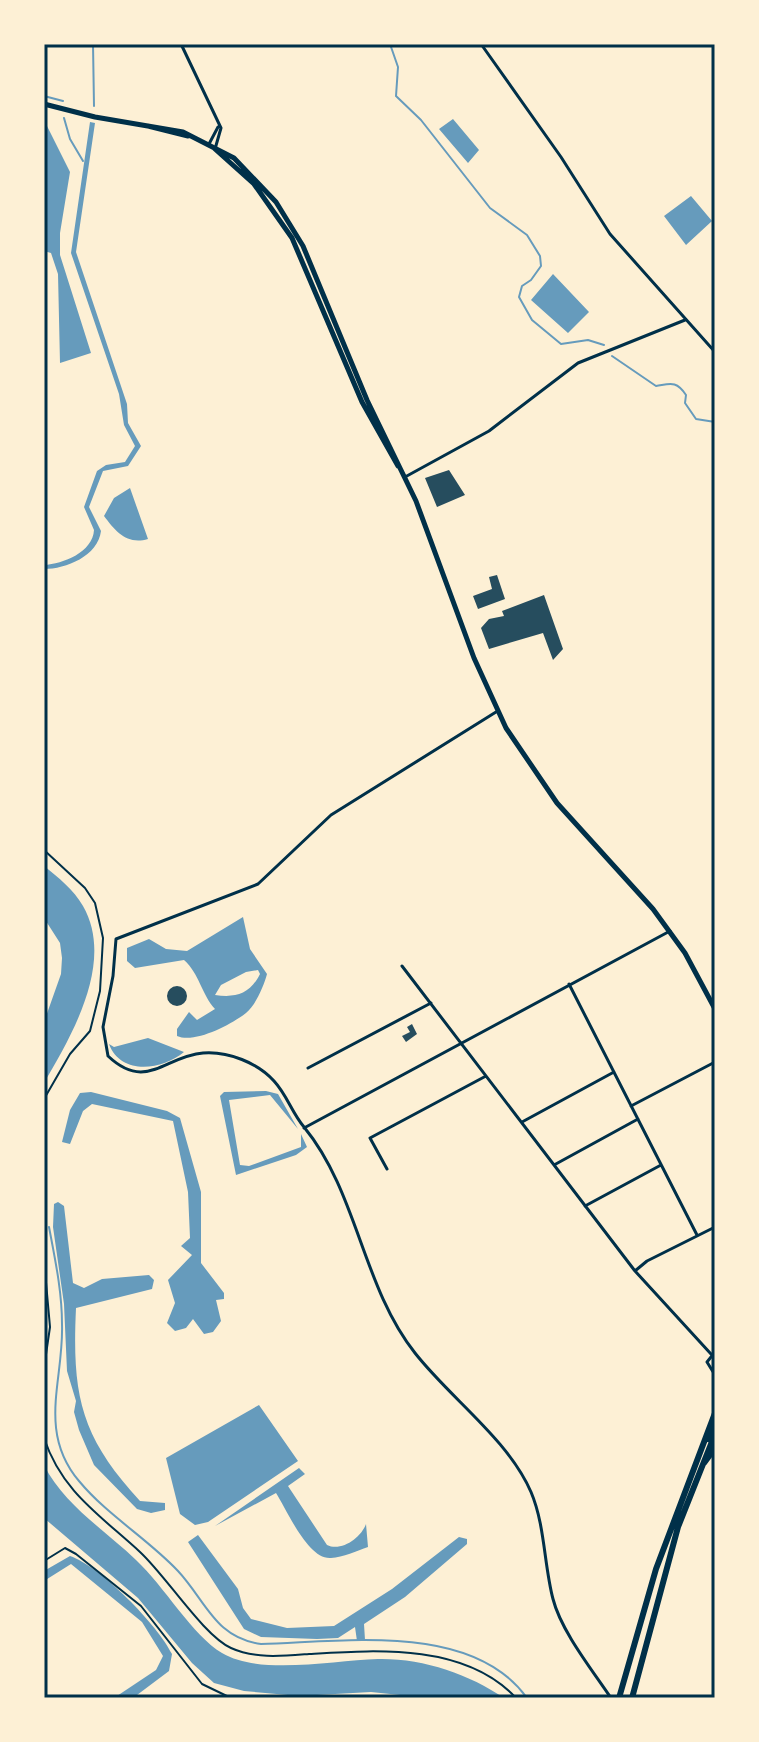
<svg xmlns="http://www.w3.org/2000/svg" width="759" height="1742" viewBox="0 0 759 1742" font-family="'Sofia Sans Condensed',sans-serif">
  <rect width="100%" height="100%" fill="#fdf0d5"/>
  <!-- water -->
  <path fill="#669bbc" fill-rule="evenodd" d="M453,119L479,150L468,163L439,129Z
    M44,120L70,172L60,233V255L91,353L60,363L58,274L51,253L44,251Z
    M90,122L95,123L76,252L127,404L128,423L141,446L128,466L103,471L89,507L101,531C98,556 66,569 44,569V565C63,564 93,552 94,530L84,507L97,471L106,465L125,462L135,446L124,425L119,394L71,253Z
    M691,196L712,221L686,245L664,216Z
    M553,274L589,312L568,333L531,300Z
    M130,488L148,539C127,545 116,532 104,516L114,498Z
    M44,866C58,877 74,890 83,906C115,962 72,1035 44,1083V1022L61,974L62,958L60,943L44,918Z
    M243,917L250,949L267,974C264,985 256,1005 246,1013C232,1024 195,1044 177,1036V1029L189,1012L197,1020L215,1009C202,995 199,973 184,960L135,968L127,961V948L149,939L166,949L187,951ZM246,972L258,970L260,974C250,994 236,998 215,995L221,985Z
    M148,1038L184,1052C162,1070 121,1076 109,1044L114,1047Z
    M266,1091L278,1094L298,1129L270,1095L229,1100L240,1165L249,1166L301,1147V1134L307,1147L296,1155L236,1175L220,1096L224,1092Z
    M91,1092L167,1111L180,1118L201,1192V1263L224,1293V1299L216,1300L221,1321L213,1332L204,1334L193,1319L186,1328L175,1331L167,1323L175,1303L168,1280L192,1255L181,1246L190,1238L188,1192L173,1121L92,1104L83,1111L70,1144L62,1142L70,1110L80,1093Z
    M58,1202L64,1206L73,1283L84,1288L102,1279L149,1275L154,1280L152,1289L76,1308C72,1395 80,1436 140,1501L165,1503V1510L151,1513L137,1509L94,1465L79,1430L74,1412L76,1401L67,1371L64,1304L53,1227L54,1204Z
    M259,1405L298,1461L208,1522L195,1525L180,1514L166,1458Z
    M44,1465C64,1505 105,1530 136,1560C164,1586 193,1636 222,1653C261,1676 334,1660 378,1659C422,1658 469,1674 504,1698H429L371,1692L299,1696L244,1691L214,1683L192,1663L138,1598L44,1518Z
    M299,1468L305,1474L288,1486L327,1545C341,1552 361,1538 366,1524L368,1547C357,1551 343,1557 331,1558C308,1560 287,1510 276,1493L215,1526Z
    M198,1535L238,1589L243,1608L251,1619L287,1628L334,1626L392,1589L459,1537L467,1539V1544L405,1597L364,1624L365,1640L357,1641L355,1627L338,1638L317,1639L261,1637L244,1629L188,1542Z
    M70,1556C100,1566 158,1625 172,1654L169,1671L133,1698H114L156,1670L163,1656L142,1622L71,1564L44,1581V1571Z"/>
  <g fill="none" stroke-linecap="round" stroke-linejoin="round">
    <!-- stream -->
    <path stroke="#669bbc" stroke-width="2" d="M93,44L94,106
      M390,44L398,67L396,96L421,120L490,208L527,235L540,256L541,266L531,280L522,286L519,297L532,320L561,344L588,340L604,345
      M44,96L63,101
      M64,118L70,139L83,161
      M612,356L656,386C670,384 676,380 686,395L685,403L696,419L715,422
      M49,1227C55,1259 62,1291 62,1324C64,1380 37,1431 79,1481C107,1515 148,1539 178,1571C206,1601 215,1638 261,1644C342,1642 472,1621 527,1698"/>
  </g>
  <!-- building -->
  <path fill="#264d5e" d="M449,470L465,495L437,507L425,478Z
    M497,575L505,599L478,609L473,596L492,589L489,577Z
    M544,595L563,649L553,660L543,633L489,649L481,628L489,619L504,616L502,611Z
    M167 996a10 10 0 1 1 20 0a10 10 0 1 1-20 0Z
    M412,1024L417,1034L406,1042L402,1036L410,1032L407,1027Z"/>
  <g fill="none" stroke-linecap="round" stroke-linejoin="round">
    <!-- path -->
    <path stroke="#003049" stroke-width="2" d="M44,1561L65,1548L76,1554L141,1606L202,1684L231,1698"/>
    <!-- service -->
    <path stroke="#003049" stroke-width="2" d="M44,850L85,888L95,903L103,938L100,991L90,1031L70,1054L44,1099
      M44,1260L50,1327L44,1368
      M44,1438C62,1492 100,1515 140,1552C167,1577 203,1635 231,1648C255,1659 283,1656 309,1654C376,1650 465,1643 516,1698"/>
    <!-- minor -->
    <path stroke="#003049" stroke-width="3" d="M181,44L221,128L215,149
      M481,44L561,157L610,234L715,352
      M209,144L218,127
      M405,477L489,431L578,363L685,320
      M496,712L331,815L258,884L116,939L113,976L103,1027L108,1056C146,1092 165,1056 203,1053C228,1051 258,1063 274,1081C287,1095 292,1113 304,1127C358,1193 362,1286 415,1353C450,1398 508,1439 531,1492C545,1525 544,1565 553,1599C561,1631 593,1671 611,1698
      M402,966L635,1271L711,1354
      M569,984L697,1235
      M308,1068L431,1003
      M631,1106L715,1062
      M522,1122L614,1072
      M304,1128L670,931
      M554,1165L638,1119
      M387,1169L370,1138L486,1076
      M585,1206L661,1165
      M635,1271L647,1261L715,1227
      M715,1352L707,1362L715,1375"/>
    <!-- primary -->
    <path stroke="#003049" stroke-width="5" d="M44,104L95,117L183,132L234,158L276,202L303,246L367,400L416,501L474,658L506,728L557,803L653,909L685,953L715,1009
      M148,126L188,136
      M215,149L254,184L292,238L362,402L398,466"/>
    <!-- trunk -->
    <path stroke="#003049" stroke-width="6" d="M708,1439L715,1425
      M704,1463L715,1448
      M619,1698L656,1569L715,1413
      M632,1698L678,1527L715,1434"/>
  </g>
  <!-- border -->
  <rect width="759" height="1742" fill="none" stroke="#fdf0d5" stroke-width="92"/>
  <rect x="46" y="46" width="667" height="1650" fill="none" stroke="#003049" stroke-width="3"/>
</svg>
